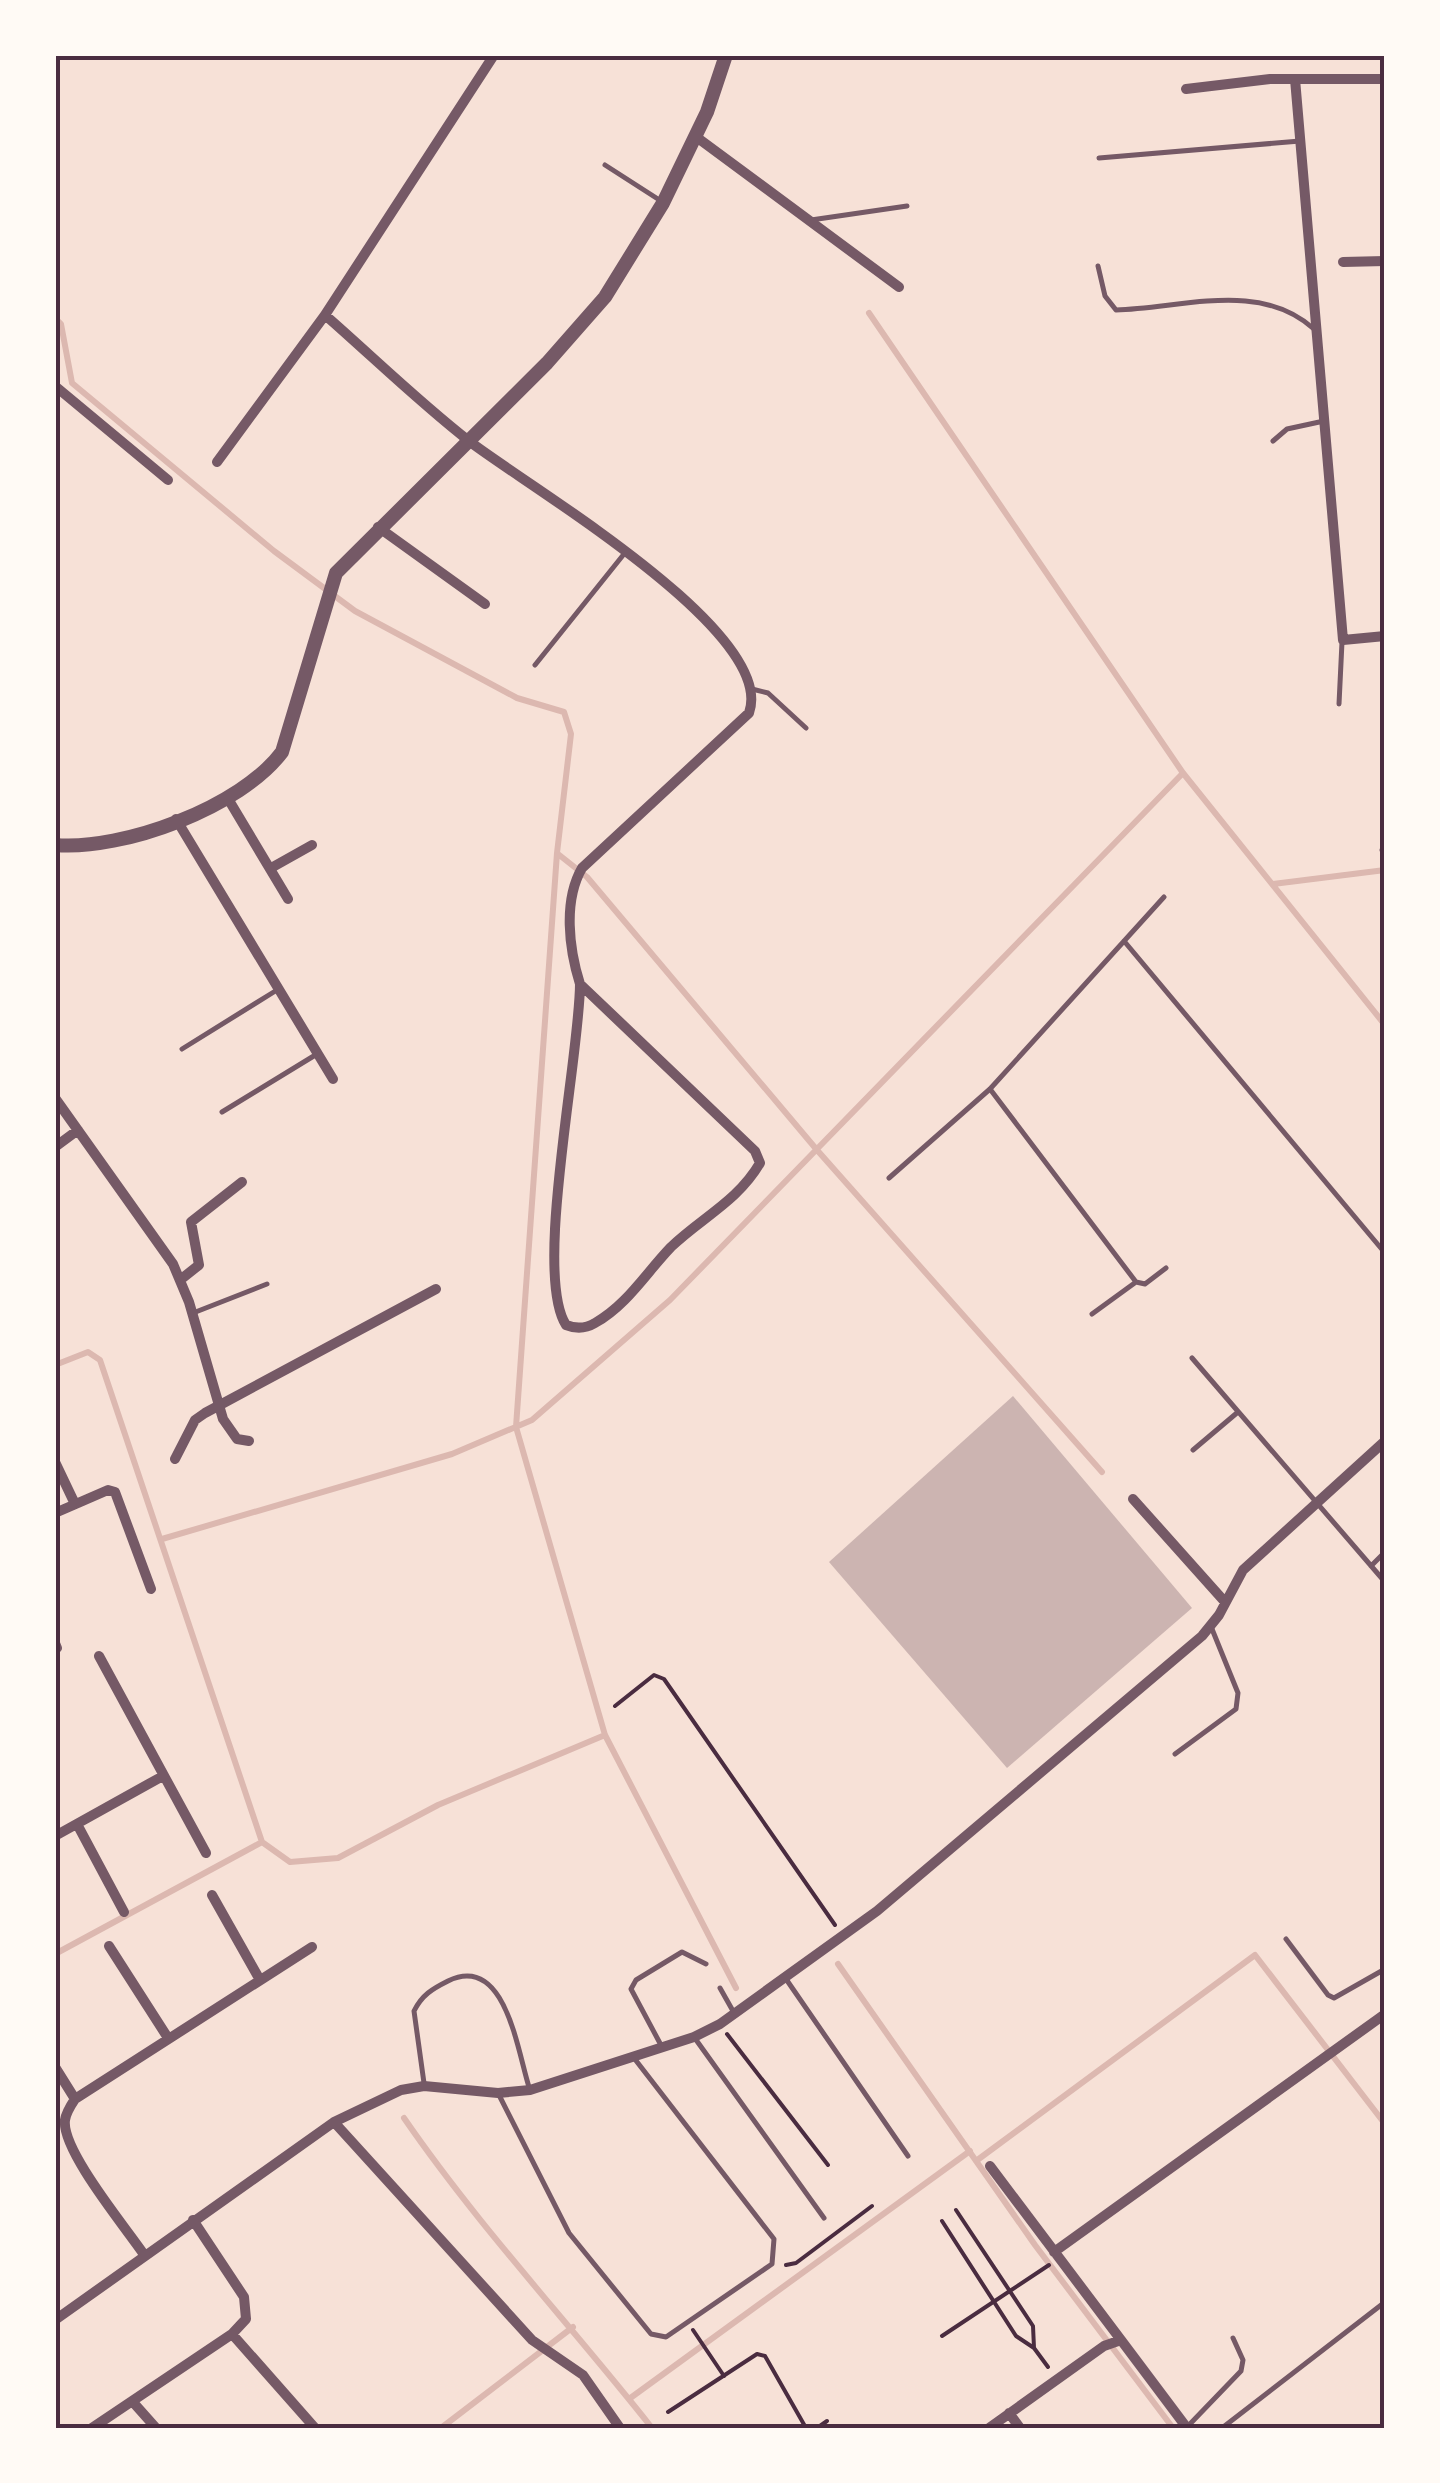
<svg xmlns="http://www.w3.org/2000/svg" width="1440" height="2483" viewBox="0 0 1440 2483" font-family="Commissioner,sans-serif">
  <rect width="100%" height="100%" fill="#f7e1d7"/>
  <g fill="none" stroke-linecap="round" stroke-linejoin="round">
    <!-- stream -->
    <path stroke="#dcb8b0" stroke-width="6" d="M869,313L1183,773L1385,1025
      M55,318L61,324L72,383L274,551L355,611L517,698L564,712L571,734L557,853L516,1427L605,1735L736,1988
      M558,854L587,877L817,1150L1102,1472
      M1273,884L1385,870
      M55,1365L88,1352L100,1360L262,1842
      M162,1539L452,1454L532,1420L670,1300L1183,773
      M55,1954L262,1842L290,1862L338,1858L438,1805L605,1735
      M838,1964L1035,2245L1173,2428
      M404,2118C479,2227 570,2324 652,2428
      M976,2161L1255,1955L1385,2124
      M629,2399L970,2151
      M441,2428L573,2327"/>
  </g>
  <!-- building -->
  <path fill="#ccb4b1" d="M1013,1396L1192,1608L1007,1768L829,1562Z"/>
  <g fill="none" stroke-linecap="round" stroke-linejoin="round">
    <!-- path -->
    <path stroke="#4a2c40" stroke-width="4" d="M615,1706L654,1675L664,1679L835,1925
      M727,2034L828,2165
      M956,2210L1033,2326L1034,2348
      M942,2221L1016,2336L1034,2348L1048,2367
      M786,2265L796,2263L872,2206
      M693,2330L724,2376
      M942,2336L1049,2265
      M668,2412L757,2354L765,2356L806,2428
      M817,2428L827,2421"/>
    <!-- service -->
    <path stroke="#755966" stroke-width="5" d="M1099,158L1300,141
      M605,165L661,201
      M811,220L907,206
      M1098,266L1105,296L1116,310C1183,308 1260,280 1314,329
      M1273,441L1287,429L1324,421
      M535,665L624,554
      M752,689L768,693L806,728
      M1339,704L1342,642
      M1382,850H1385
      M1124,941L1385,1253
      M182,1049L277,990
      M990,1089L1136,1282L1145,1284L1166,1268
      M222,1112L317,1054
      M889,1178L990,1089L1164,897
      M193,1313L267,1284
      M1092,1314L1136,1282
      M1192,1358L1385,1582
      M1193,1450L1238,1412
      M1371,1566L1385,1552
      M1175,1754L1236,1709L1238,1693L1212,1629
      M1286,1939L1328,1995L1334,1998L1385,1969
      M786,1979L908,2156
      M720,1988L733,2011
      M694,2037L824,2218
      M662,2047L631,1989L636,1980L682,1952L706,1964
      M424,2083L414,2011C422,1995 432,1989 448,1981C505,1953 517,2049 529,2087
      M499,2095L569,2233L651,2334L666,2337L772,2264L774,2239L634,2058
      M1189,2425L1241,2371L1243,2360L1233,2338
      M1222,2428L1385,2302"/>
    <!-- minor -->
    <path stroke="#755966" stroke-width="10" d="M1295,79L1343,640L1385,636
      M1186,89L1270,79H1385
      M695,136L899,287
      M1343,262L1385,261
      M325,315C373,357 419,402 469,441C527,486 778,632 749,713L582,868C563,901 569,949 580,984L755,1151L760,1163C738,1201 701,1218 671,1247C646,1273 627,1305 595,1323C585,1329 576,1329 566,1325C533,1274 580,1056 580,984
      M55,386L168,480
      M217,462L325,315L494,55
      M378,527L485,604
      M227,797L288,899
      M176,819L333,1079
      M271,868L312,845
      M55,1098L173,1264L189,1302L223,1419L237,1439L249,1441
      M55,1147L78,1130
      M180,1280L199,1265L191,1222L242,1182
      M175,1459L195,1420L205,1413L436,1289
      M55,1462L75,1504
      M1133,1499L1225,1602
      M55,1513L108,1490L115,1492L151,1589
      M55,1643L57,1648
      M99,1656L206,1853
      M77,1824L124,1912
      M55,1836L163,1776
      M212,1895L260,1980
      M109,1946L168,2038
      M55,2067L75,2099
      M334,2122L532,2340L583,2375L620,2428
      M990,2166L1121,2340
      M1054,2252L1385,2014
      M145,2256C127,2229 61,2150 65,2120C66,2113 71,2105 75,2099L312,1947
      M55,2320L334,2122L401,2090L424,2086L498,2093L530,2090L694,2037L720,2024L877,1911L1202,1636L1219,1615L1243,1570L1385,1441
      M232,2334L315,2428
      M132,2401L156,2428
      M1009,2413L1020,2428
      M92,2428L232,2334L246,2319L244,2297L193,2220
      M989,2428L1104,2346L1121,2340L1187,2428"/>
    <!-- tertiary -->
    <path stroke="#755966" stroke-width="14" d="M55,845C123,851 241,807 282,752L336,573L547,363L605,297L663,203L707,112L726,55"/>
  </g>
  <!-- border -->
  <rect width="1440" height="2483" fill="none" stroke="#fffaf5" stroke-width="115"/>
  <rect x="58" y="58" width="1324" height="2368" fill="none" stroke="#4a2c40" stroke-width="4"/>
</svg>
